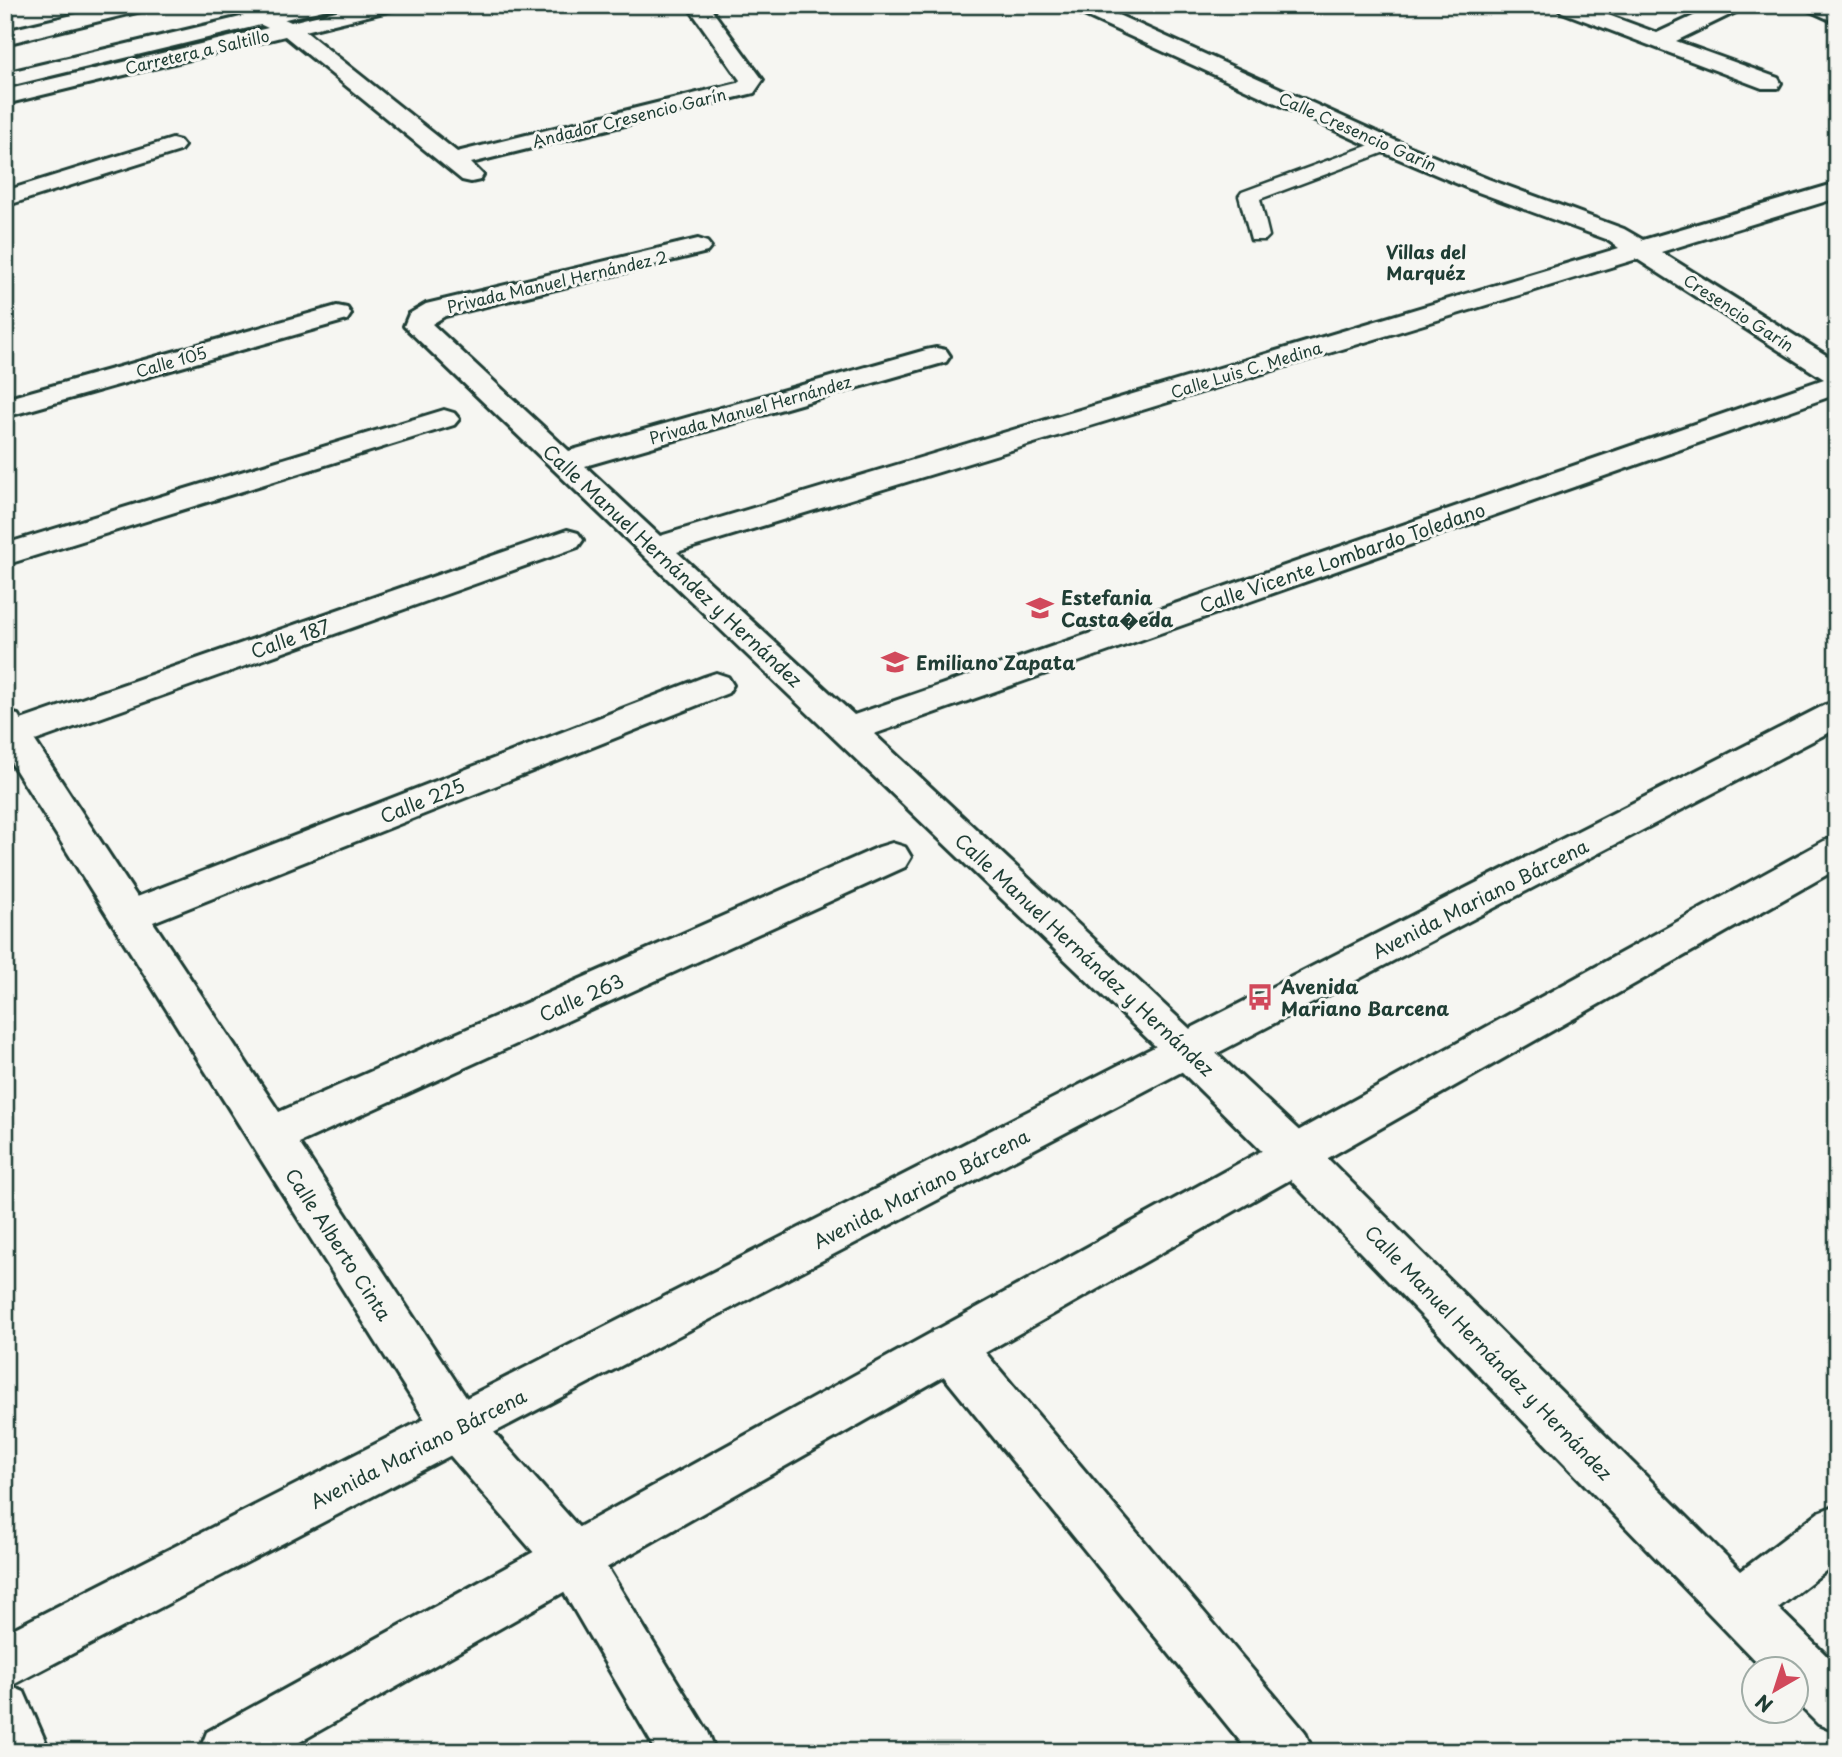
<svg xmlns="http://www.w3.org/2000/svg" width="1842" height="1757" viewBox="0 0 1842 1757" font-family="'Playpen Sans',sans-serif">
  <rect width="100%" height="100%" fill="#f6f6f2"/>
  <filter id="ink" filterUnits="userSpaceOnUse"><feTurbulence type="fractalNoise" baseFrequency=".0143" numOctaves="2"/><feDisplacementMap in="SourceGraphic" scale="14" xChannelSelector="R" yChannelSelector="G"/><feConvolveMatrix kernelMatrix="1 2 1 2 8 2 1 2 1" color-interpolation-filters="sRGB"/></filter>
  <g filter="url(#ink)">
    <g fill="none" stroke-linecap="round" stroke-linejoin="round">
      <defs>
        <path id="lane" d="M1386,139L1393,141L1396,145L1393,149L1260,199L1269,236L1265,240H1251L1239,196L1242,192Z"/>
        <path id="street" d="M115,5H152L149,9L5,44V31Z
          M224,5H252L291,22L361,5H399L396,9L305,31L457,152L738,83L740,80L687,5H708L763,80L754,93L471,163L483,175L480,180L471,182L462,180L285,36L5,104V90L268,28L227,9Z
          M1068,5H1096L1394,140L1488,179L1624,229L1643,240L1837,183V198L1661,252L1837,362V394L874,734L1310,1141L1741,1571L1819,1512L1837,1505V1562L1778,1608L1837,1666V1732L1818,1724L1797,1703V1670H1764L1278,1167L1172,1062L404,326L409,314L426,304L698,239L707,242L711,247L707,252L445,316L432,324L569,451L926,350L936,348L946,350L950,356L946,362L585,466L660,536L1619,248L1606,239L1470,189L1378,150L1071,9ZM1637,259L1824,379L854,715L677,552Z
          M1560,5H1581L1657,33L1717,5H1745L1742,9L1676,41L1778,78L1781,83L1778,88H1762L1562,12L1558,8Z
          M1803,5H1830L1837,9V23L1806,9Z
          M172,139L180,141L184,146L180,151L5,206V191Z
          M337,306L347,308L351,314L347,320L5,417V399Z
          M444,410L454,413L459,419L454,425L5,565V544Z
          M567,530L578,533L583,540L578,547L35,741L137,897L704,677L716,673L728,677L733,685L728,693L153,922L279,1112L879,847L892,843L905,847L911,857L905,867L299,1143L475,1411L591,1541L708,1732L716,1752H657L555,1577L441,1445L5,753V712L18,715L21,720Z
          M950,1325L967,1331L1305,1732L1313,1752H1249L933,1363L926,1347L933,1331Z
          M5,1684L24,1692L50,1752H5Z"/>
        <path id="secondary" d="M1837,701V728L5,1689V1633L1825,705Z
          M1837,837V869L282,1752H199L207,1732L1824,841Z"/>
        <path id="primary" d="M291,5H330L327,9L5,87V73Z"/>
      </defs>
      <!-- lane casing -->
      <use href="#lane" stroke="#1f3d34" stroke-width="5"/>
      <!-- street casing -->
      <use href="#street" stroke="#1f3d34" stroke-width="6"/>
      <!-- secondary casing -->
      <use href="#secondary" stroke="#1f3d34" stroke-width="6"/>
      <!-- primary casing -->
      <use href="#primary" stroke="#1f3d34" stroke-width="6"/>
      <!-- lane -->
      <use href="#lane" fill="#f6f6f2" fill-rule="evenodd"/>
      <!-- street -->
      <use href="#street" fill="#f6f6f2" fill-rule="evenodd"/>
      <!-- secondary -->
      <use href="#secondary" fill="#f6f6f2" fill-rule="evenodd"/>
      <!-- primary -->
      <use href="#primary" fill="#f6f6f2" fill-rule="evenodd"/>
    </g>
  </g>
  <!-- icons -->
  <defs>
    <symbol id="school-bare" viewBox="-9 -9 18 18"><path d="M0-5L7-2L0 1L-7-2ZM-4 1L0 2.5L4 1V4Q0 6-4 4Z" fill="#d1495b" stroke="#f6f6f2" stroke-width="2.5" paint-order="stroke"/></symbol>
    <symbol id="bus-bare" viewBox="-9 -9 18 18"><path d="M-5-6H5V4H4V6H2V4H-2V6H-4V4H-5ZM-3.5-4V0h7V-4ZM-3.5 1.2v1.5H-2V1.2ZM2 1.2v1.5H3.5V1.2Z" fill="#d1495b" stroke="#f6f6f2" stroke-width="2.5" paint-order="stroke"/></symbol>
  </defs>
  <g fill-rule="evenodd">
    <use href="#school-bare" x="1021" y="589" width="38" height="38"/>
    <use href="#school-bare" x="876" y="643" width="38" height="38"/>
    <use href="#bus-bare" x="1241" y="978" width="38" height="38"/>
  </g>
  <g text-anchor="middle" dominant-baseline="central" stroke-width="6" stroke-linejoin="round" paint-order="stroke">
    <!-- far-street labels -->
    <g font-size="16" fill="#1f3d34" stroke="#f6f6f2">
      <text transform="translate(197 51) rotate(-13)">Carretera a Saltillo</text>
      <text transform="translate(629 117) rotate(-14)">Andador Cresencio Garín</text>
      <text transform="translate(1358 131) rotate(24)">Calle Cresencio Garín</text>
      <text transform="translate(557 281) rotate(-13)">Privada Manuel Hernández 2</text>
      <text transform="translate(1739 312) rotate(33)">Cresencio Garín</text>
      <text transform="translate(171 361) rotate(-16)">Calle 105</text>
      <text transform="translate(1246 369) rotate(-17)">Calle Luis C. Medina</text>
      <text transform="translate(750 409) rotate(-16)">Privada Manuel Hernández</text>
    </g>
    <!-- far-neighbourhood labels -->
    <g font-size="18" font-weight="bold" fill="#1f3d34" stroke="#f6f6f2">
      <text x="1426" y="251">Villas del<tspan x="1426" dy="21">Marquéz</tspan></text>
    </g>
    <!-- street labels -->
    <g font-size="19" fill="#1f3d34" stroke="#f6f6f2">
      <text transform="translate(1342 557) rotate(-19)">Calle Vicente Lombardo Toledano</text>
      <text transform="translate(673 565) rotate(43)">Calle Manuel Hernández y Hernández</text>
      <text transform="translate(290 638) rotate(-19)">Calle 187</text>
      <text transform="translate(422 800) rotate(-22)">Calle 225</text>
      <text transform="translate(1480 898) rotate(-27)">Avenida Mariano Bárcena</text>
      <text transform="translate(1085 954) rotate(43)">Calle Manuel Hernández y Hernández</text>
      <text transform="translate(581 997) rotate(-24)">Calle 263</text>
      <text transform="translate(921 1188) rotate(-27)">Avenida Mariano Bárcena</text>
      <text transform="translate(339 1244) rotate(57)">Calle Alberto Cinta</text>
      <text transform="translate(1489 1352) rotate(46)">Calle Manuel Hernández y Hernández</text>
      <text transform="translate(418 1448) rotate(-27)">Avenida Mariano Bárcena</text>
    </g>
    <!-- poi labels -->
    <g font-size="19" font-weight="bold" fill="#1f3d34" stroke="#f6f6f2" text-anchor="start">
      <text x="1061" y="597">Estefania<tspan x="1061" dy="22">Casta�eda</tspan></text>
      <text x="916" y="662">Emiliano Zapata</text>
      <text x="1281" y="986">Avenida<tspan x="1281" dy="22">Mariano Barcena</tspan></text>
    </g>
  </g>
  <!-- margin -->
  <rect width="1842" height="1757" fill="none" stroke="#f6f6f2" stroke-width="28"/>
  <rect x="14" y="14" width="1814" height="1729" fill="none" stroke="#1f3d34" stroke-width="2.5" filter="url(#ink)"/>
  <!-- north arrow -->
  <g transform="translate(1775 1690) rotate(219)"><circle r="33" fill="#f6f6f2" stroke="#a0aca6" stroke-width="2"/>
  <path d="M0-5L12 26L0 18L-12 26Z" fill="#d1495b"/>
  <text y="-10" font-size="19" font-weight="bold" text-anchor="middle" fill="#1f3d34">N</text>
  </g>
</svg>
